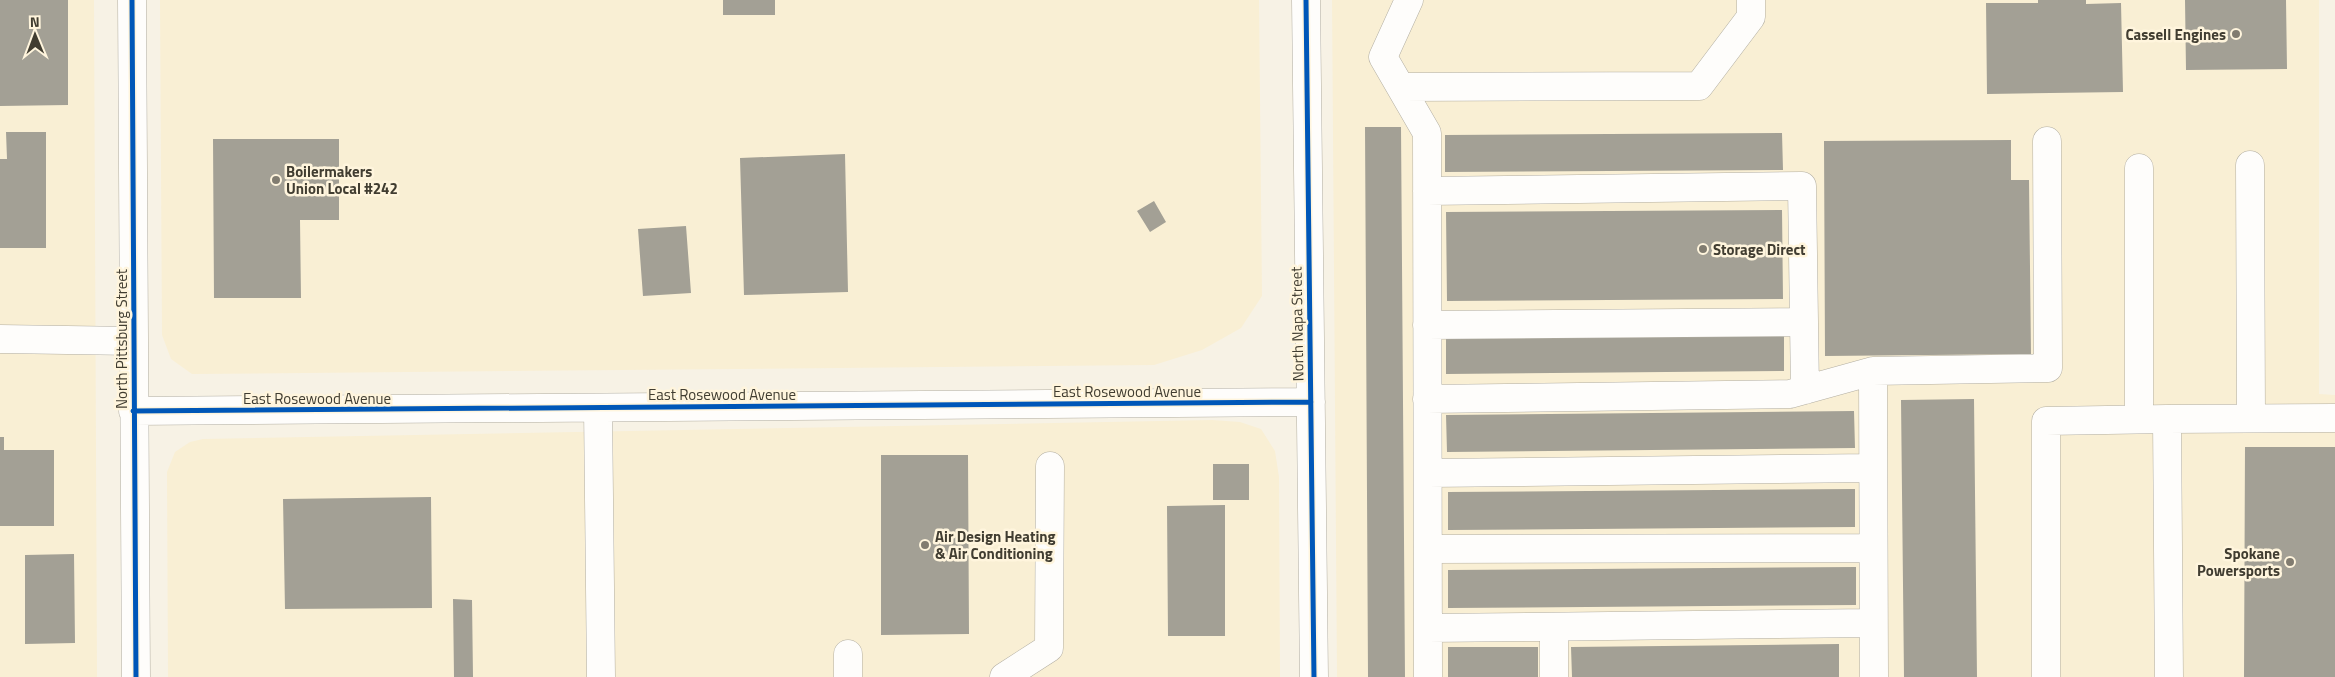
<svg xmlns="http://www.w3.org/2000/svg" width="2335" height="677" viewBox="0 0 2335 677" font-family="'Titillium Web',sans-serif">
  <rect width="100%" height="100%" fill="#f7f2e5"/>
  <!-- built -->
  <path fill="#f9efd4" d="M0,0H94L97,677H0Z
    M160,0H1259L1262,296L1241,328L1202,350L1154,365L192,374L171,359L162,335Z
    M1332,0H2319V394L2335,395V677H1337Z
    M1212,420L1240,422L1261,429L1275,451L1279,477L1280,677H168L167,472L175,452L190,442L203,439Z"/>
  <!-- building -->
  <path fill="#a3a095" d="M0,0H68V105L0,106Z
    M723,0H775V15H723Z
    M2038,0H2086V4L2121,3L2123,92L1987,94L1986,3H2038Z
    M2185,0H2286L2287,69L2186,70Z
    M1365,127H1401L1405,677H1368Z
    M6,132H46V248H0V159H7Z
    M1782,133L1783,170L1445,172V135Z
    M213,139H339V220H300L301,298H214Z
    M2011,140V180H2029L2031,354L1825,356L1824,141Z
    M845,154L848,292L744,295L740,158Z
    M1154,201L1166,222L1150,232L1137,211Z
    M1782,210L1783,299L1447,301L1446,212Z
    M686,226L691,293L643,296L638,229Z
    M1784,334V371L1446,374V338Z
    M1974,399L1977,677H1904L1901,400Z
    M1854,411L1855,448L1447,452L1446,415Z
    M0,437H4V450H54V526H0Z
    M2245,447H2335V677H2244Z
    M881,455H968L969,634L881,635Z
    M1213,464H1249V500H1213Z
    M1855,489V527L1448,530V492Z
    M431,497L432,608L285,609L283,499Z
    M1225,505V636H1168L1167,506Z
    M74,554L75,643L25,644V555Z
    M1856,567V605L1448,608V570Z
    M453,599L472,600L473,677H454Z
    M1839,644V677H1572L1571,647Z
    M1448,647H1538V677H1448Z"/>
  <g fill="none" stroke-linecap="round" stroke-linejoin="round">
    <defs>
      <path id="minor" d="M132,0L136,677
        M1306,0L1314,677
        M1409,0L1383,57L1427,133L1428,677
        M1401,87L1699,86L1751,17V0
        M2250,165L2251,418
        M2139,168V419
        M1427,191L1802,186L1805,390
        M1427,325L1804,322
        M0,339L133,341
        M1873,371L1874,677
        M1427,399L1790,394L1873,371L2048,368L2047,141
        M598,408L601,677
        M133,411L1311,402
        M2167,419L2335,418
        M1428,473L1873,468
        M1428,549L1873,548
        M1554,627V677
        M1428,628L1873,623
        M848,654V677
        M1004,677L1049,648L1050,466
        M2046,677V421L2167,419L2169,677"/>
    </defs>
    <!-- minor casing -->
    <use href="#minor" stroke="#b2aea2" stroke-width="29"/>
    <!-- minor -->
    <use href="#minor" stroke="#fefdfb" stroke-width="28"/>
    <defs>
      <path id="cycleway" d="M132,0L136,677
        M1306,0L1314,677
        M133,411L1311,402"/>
    </defs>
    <!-- cycleway casing -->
    <use href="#cycleway" stroke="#fff5dd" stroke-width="8"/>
    <!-- cycleway -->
    <use href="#cycleway" stroke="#0057b8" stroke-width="5"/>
  </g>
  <!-- markers -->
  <g fill="#817c70" stroke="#fff5dd" stroke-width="2">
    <circle cx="2236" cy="34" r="5"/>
    <circle cx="276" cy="180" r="5"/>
    <circle cx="1703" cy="249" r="5"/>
    <circle cx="925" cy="545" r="5"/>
    <circle cx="2290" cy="562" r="5"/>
  </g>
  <g text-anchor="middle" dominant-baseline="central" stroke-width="5" stroke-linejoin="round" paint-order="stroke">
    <!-- poi labels -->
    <g font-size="15" font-weight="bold" fill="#413d31" stroke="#fff5dd" text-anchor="start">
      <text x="2226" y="34" text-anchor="end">Cassell Engines</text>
      <text x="286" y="171">Boilermakers<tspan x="286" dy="17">Union Local #242</tspan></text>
      <text x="1713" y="249">Storage Direct</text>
      <text x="935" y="536">Air Design Heating<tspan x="935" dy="17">&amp; Air Conditioning</tspan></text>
      <text x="2280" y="553" text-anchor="end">Spokane<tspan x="2280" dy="17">Powersports</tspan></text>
    </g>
    <!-- street labels -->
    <g font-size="15" fill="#413d31" stroke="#fff5dd">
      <text transform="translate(1297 324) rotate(-91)">North Napa Street</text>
      <text transform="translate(121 339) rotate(-90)">North Pittsburg Street</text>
      <text x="1127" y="391">East Rosewood Avenue</text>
      <text x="722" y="394">East Rosewood Avenue</text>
      <text x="317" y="398">East Rosewood Avenue</text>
    </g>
  </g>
  <!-- north arrow -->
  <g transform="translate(35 35) rotate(359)" stroke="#fff5dd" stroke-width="4" paint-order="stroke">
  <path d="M0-4L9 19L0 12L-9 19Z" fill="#413d31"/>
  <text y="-8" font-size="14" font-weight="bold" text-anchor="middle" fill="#413d31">N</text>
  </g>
</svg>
